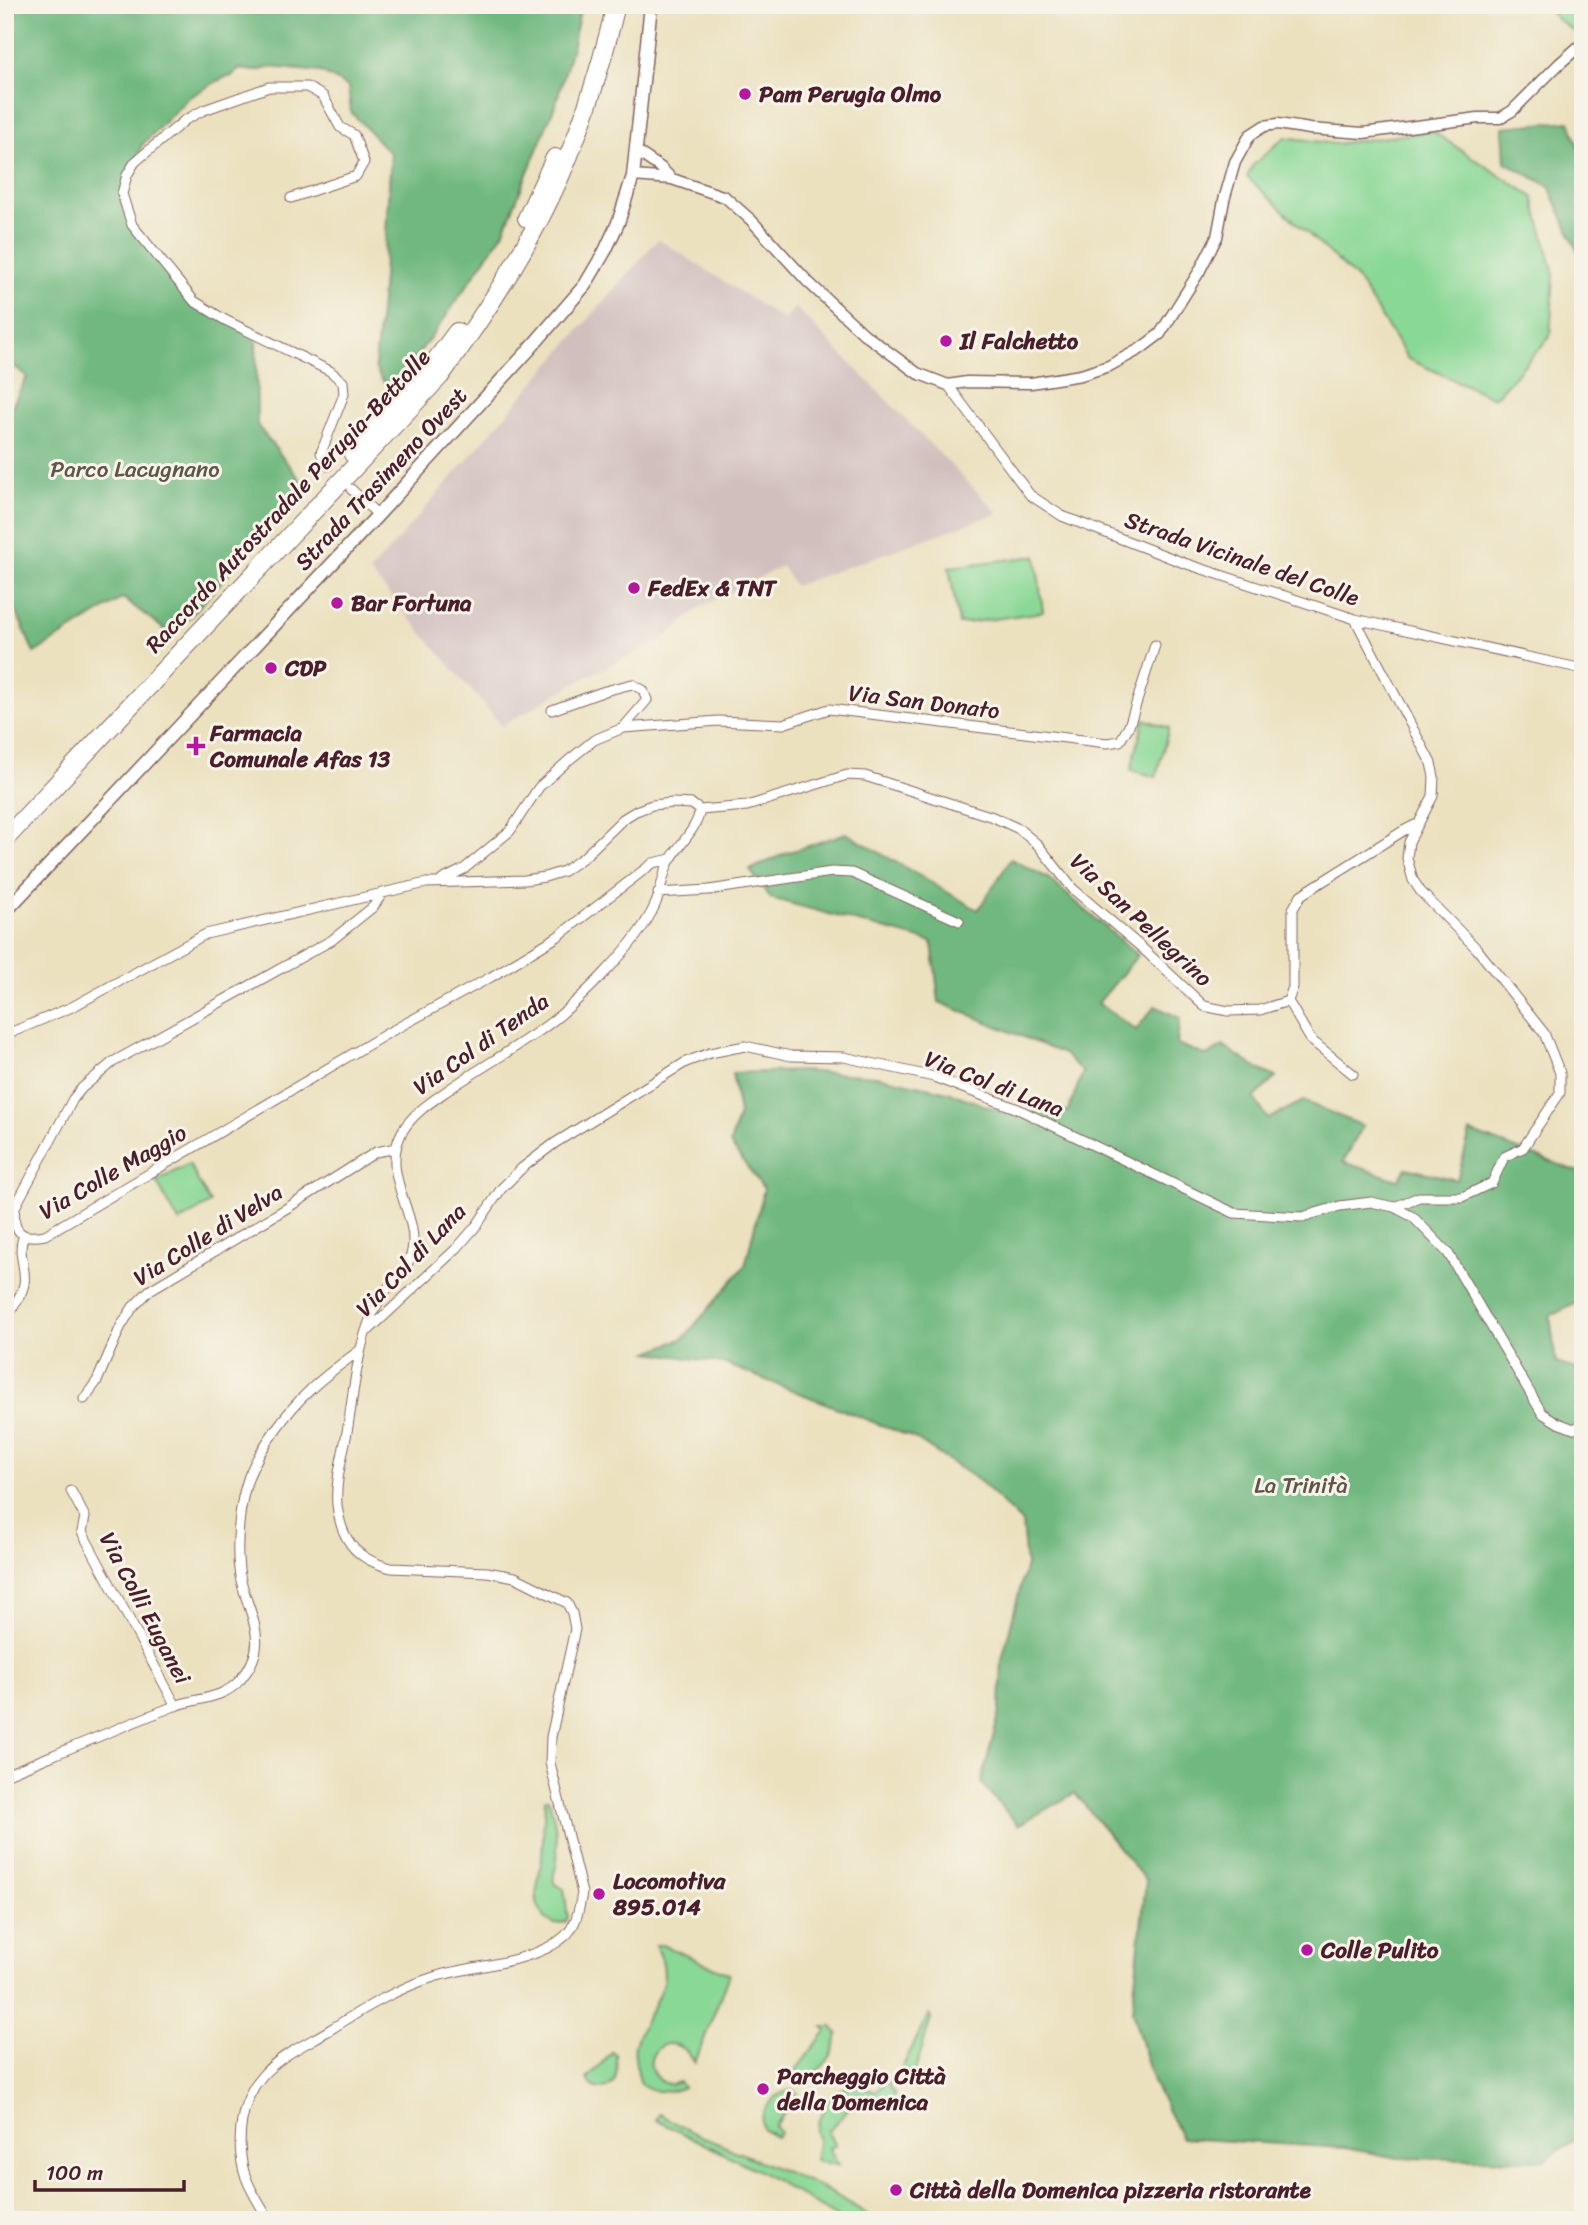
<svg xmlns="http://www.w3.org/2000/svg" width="1588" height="2225" viewBox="0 0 1588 2225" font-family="Sriracha,sans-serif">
  <rect width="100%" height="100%" fill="#f7f3e8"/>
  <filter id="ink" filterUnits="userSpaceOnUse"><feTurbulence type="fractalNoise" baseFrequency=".0143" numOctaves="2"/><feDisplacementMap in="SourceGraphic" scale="14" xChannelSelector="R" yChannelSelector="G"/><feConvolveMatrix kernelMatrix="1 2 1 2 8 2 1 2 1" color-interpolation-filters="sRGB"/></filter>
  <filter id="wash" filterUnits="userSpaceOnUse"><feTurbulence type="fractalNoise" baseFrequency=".00686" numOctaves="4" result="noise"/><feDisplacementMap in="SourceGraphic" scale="28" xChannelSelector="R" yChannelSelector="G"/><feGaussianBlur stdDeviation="1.57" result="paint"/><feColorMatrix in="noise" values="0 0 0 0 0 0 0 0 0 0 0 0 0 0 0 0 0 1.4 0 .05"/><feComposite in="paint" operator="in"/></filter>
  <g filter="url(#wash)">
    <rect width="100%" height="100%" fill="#ebe1bf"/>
    <!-- industrial -->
    <path fill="#d1bfbe" d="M658,239L784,320L795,307L998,513L794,586L782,566L701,607L659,642L582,679L502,726L370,572Z"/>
    <!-- green -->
    <path fill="#8ad896" stroke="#6a7c60" stroke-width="2" d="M1544,5H1583V32L1580,36L1557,19Z
      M1432,131L1533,197L1554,274L1550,337L1494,398L1408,359L1357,279L1247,177L1253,165L1285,137L1335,144Z
      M1036,556L1043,612L959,624L949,567Z
      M1144,719L1169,728L1156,777L1131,770Z
      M189,1164L210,1203L179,1222L156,1181Z
      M545,1799H548C555,1813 558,1845 557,1861C556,1869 552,1874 554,1883L564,1889L568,1918L565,1922L554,1924L545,1918L538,1906L536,1895L542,1858Z
      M655,1945H663L729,1974L695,2063C666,2014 626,2073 671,2085L679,2082L683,2087C668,2094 656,2093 641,2084C638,2073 633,2058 635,2046C643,2009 681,1986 655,1945Z
      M929,2014L931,2018L913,2078L917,2091L903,2074L889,2085L895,2095L880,2107L875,2099L848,2109L828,2132L835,2145L829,2148L838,2165L815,2161C816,2154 818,2146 818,2139C817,2129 815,2137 817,2128C824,2095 843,2077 875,2092L901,2070Z
      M823,2027H832L838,2034C836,2053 821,2075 801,2078C796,2079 790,2078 785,2078L783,2072L788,2070L793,2074L826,2031Z
      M612,2052L616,2054C616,2062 618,2071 615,2079C608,2093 594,2091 587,2079Z
      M793,2090L798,2094L775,2126L780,2132L776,2137L763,2130C757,2111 775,2092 793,2090Z
      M659,2114C673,2122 688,2130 703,2137C760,2164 823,2181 875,2220H842L759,2171L656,2120Z"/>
    <!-- forest -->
    <path fill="#6fb87f" stroke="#5c6c55" stroke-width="2" d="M5,5H581L573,44L556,103L503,233L442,322L392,389L381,379L375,367L383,278L391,154L351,112L348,87L321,72L271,67L256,71L239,69L232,76L223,78L188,98L142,145L122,194L132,225L194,301L256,335L257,425L306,487L173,636L123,598L34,653L5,585V420L27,377L5,359Z
      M1570,121L1583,161V263L1549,186L1505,162L1503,127Z
      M846,833L978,910L1011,859L1048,878L1138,955L1098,1003L1136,1030L1155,1006L1180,1018L1177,1044L1207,1056L1223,1046L1258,1069L1276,1077L1254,1098L1268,1119L1303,1101L1363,1126L1343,1162L1398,1180L1406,1168L1457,1180L1470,1132L1579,1172L1583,1204V1300L1550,1316L1556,1363L1583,1371V2134L1545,2160L1398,2158L1345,2148L1182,2138L1153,2082L1132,2011L1146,1881L1075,1793L1018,1825L981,1783L1000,1711L1002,1660L1026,1565L1022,1523L981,1482L914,1438L723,1363L649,1352L684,1338L745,1266L764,1189L730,1144L739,1114L732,1073L803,1071L877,1076L948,1092L1014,1116L1068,1111L1083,1072L1064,1054L939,1002L932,942L770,898L750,870L784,854Z"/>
  </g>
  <g filter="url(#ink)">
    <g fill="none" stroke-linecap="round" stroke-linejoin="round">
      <defs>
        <path id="minor" d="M291,198L356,176L364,162L354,135L340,127L323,96L307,87H269L204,110L185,120L135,162L127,175L122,194L132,225L194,301L225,320L330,371L343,382L344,394L321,453L328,466
          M948,385L1030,495L1062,516L1184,563L1355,619L1583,669
          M351,489L378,515
          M1355,619L1431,763L1434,777L1433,796L1409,842L1407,858L1413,880L1421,892L1477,949L1544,1033L1560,1073V1093L1531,1136L1523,1148L1504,1157L1492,1183L1462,1197H1419L1394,1207
          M552,710L605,691L632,684L643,690L647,700L623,728
          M700,810L747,806L847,775L865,776L993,817L1019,829L1038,845L1073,889L1141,947L1204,1006L1228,1011L1260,1010L1288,1001L1293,987V909L1301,895L1403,831L1419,823
          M442,880L464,869L510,831L539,787L569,760L594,740L623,728L719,721L783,724L829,709L1107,743L1120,741L1129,726L1155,645
          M658,893L709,890L832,872L852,873L959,921
          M382,894L373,907L332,940L113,1062L82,1088L73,1099L15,1207C12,1231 20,1240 45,1235L388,1033L491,977L557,937L653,863L671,859
          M1288,1001L1311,1040L1353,1074
          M5,1035L72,1007L206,934L426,883L525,880L545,877L564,871L584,857L623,819L636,811L652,805L673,803L692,804L700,810C697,830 677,846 668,864C662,877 661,892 655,905C638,944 577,1004 542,1029C512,1050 479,1069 448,1090C431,1102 412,1114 402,1132C379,1175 420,1214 412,1251C408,1272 390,1281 380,1299C357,1338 355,1387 347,1432C343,1455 335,1481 337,1505C338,1516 342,1531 348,1540C357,1556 375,1564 391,1568L487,1572L515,1577L567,1603L572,1613L575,1629L551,1737L550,1763L582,1893C579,1908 577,1926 564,1937C534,1963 475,1965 437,1976C397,1988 363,2009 328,2031C306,2044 279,2056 262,2076C240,2101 236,2141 244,2172C249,2189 260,2205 269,2220
          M5,1318C12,1309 22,1295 24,1284C27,1266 16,1253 24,1236
          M369,1330L457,1248L477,1225L501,1189L522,1168L555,1143L686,1062L710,1053L745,1046L791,1056L844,1057L934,1077L1018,1109L1234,1213L1302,1217L1340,1206L1371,1202L1394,1207L1413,1217L1448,1253L1542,1413L1558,1423L1574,1429L1583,1424
          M84,1399L97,1381L121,1326L133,1307L150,1290L287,1208L376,1152L396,1148
          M71,1491L85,1517L82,1532L176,1706
          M5,1775C61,1752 116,1729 172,1707C195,1698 223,1700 240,1680C273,1643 248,1615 240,1576C235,1548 239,1503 249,1476C260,1448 288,1410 310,1390C325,1375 343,1363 360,1350"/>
        <path id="tertiary" d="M636,151L661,168L672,179
          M633,176L672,179L725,197L751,220L808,282L864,334L917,373L948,385L967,382L1031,383L1081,375L1109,366L1140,349L1160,334L1199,272L1217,237L1224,200L1235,162L1250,135L1264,126L1278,124L1310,129L1363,133L1478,118H1500L1512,111L1559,64L1583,43"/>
        <path id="secondary" d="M5,912L378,515L528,351L585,285L605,251L618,223L633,176L651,5"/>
        <path id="motorway" d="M527,218L555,158
          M353,454L422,379L457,332
          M5,839L440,376C481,320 520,261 550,198C580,137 600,71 616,5"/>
      </defs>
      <!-- minor casing -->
      <use href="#minor" stroke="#82635f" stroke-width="11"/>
      <!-- tertiary casing -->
      <use href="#tertiary" stroke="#82635f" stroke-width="13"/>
      <!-- secondary casing -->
      <use href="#secondary" stroke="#82635f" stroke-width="15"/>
      <!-- motorway casing -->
      <use href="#motorway" stroke="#82635f" stroke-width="20"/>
      <!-- minor -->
      <use href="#minor" stroke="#fff" stroke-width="9"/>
      <!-- tertiary -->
      <use href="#tertiary" stroke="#fff" stroke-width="10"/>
      <!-- secondary -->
      <use href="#secondary" stroke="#fff" stroke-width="12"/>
      <!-- motorway -->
      <use href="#motorway" stroke="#fff" stroke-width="18"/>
    </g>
  </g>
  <!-- markers -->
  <g fill="#b5179e" stroke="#f7f3e8" stroke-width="2.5">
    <circle cx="745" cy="94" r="7"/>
    <circle cx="946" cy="341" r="7"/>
    <circle cx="634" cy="588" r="7"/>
    <circle cx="337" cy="603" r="7"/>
    <circle cx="271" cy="668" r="7"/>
    <path d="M192.5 735.5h7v7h7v7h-7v7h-7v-7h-7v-7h7z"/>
    <circle cx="599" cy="1894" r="7"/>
    <circle cx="1307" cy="1950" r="7"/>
    <circle cx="763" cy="2089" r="7"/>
    <circle cx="896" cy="2190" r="7"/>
  </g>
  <g text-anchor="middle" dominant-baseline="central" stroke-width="6" stroke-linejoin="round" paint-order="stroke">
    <!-- poi labels -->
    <g font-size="23" font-weight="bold" fill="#4a1f2b" stroke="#f7f3e8" text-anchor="start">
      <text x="759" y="94">Pam Perugia Olmo</text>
      <text x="960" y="341">Il Falchetto</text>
      <text x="648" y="588">FedEx &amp; TNT</text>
      <text x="351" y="603">Bar Fortuna</text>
      <text x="285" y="668">CDP</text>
      <text x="210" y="733">Farmacia<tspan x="210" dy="26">Comunale Afas 13</tspan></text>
      <text x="613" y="1881">Locomotiva<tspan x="613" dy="26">895.014</tspan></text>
      <text x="1321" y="1950">Colle Pulito</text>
      <text x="777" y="2076">Parcheggio Città<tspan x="777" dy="26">della Domenica</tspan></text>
      <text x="910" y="2190">Città della Domenica pizzeria ristorante</text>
    </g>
    <!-- park labels -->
    <g font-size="23" fill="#5d564b" stroke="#f7f3e8">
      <text x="135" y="469">Parco Lacugnano</text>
      <text x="1301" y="1485">La Trinità</text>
    </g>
    <!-- street labels -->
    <g font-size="23" fill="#4a1f2b" stroke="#f7f3e8">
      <text transform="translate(381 479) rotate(-47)">Strada Trasimeno Ovest</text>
      <text transform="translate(288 501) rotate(-47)">Raccordo Autostradale Perugia-Bettolle</text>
      <text transform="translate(1242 559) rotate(19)">Strada Vicinale del Colle</text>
      <text transform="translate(924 702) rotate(7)">Via San Donato</text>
      <text transform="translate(1141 920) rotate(43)">Via San Pellegrino</text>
      <text transform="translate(481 1044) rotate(-35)">Via Col di Tenda</text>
      <text transform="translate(994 1084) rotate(21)">Via Col di Lana</text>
      <text transform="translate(113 1172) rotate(-30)">Via Colle Maggio</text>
      <text transform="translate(208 1235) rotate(-32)">Via Colle di Velva</text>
      <text transform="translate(411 1260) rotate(-46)">Via Col di Lana</text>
      <text transform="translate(145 1608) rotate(62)">Via Colli Euganei</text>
    </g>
  </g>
  <!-- margin -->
  <rect width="1588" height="2225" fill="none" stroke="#f7f3e8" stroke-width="28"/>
  <!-- scale -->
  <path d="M35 2180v10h149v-10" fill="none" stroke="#4a1f2b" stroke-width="3.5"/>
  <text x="46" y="2180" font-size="21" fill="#4a1f2b" stroke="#f7f3e8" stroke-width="5" paint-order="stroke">100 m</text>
</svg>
